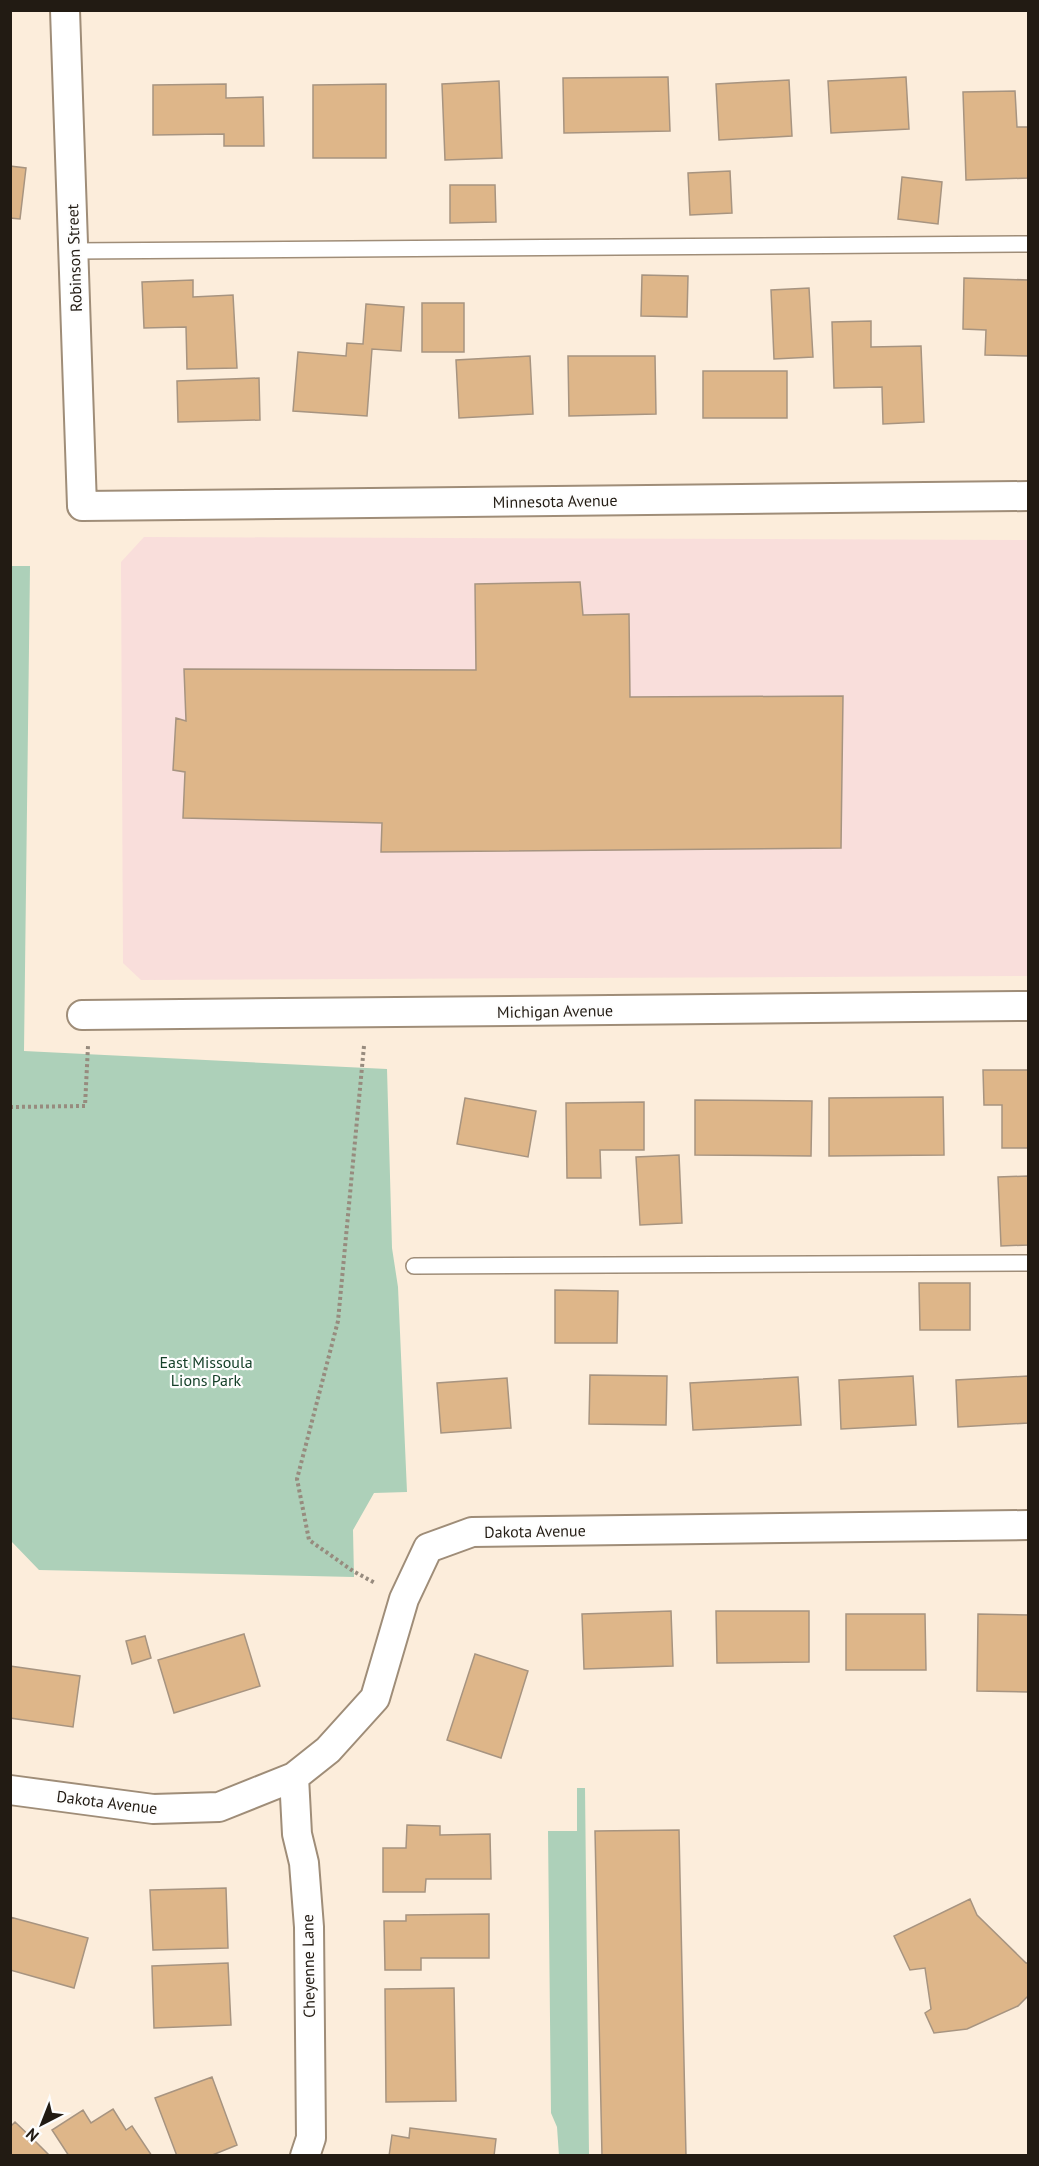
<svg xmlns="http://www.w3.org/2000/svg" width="1039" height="2166" viewBox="0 0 1039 2166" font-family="'PT Sans',sans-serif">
  <rect width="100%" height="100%" fill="#fceddb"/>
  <!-- education -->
  <path fill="#f9dedb" d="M144,537L1028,540V976L141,980L123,963L121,562Z"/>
  <!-- green -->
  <path fill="#add0b9" d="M10,566H30L24,1051L387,1069L392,1248L398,1287L407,1492L374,1493L353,1530L354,1577L39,1570L11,1541Z
    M577,1788H585L589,2155L559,2156L557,2127L551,2113L548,1831H577Z"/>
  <!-- building -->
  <path fill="#deb689" stroke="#a79480" stroke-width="1.5" d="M668,77L670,131L564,133L563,78Z
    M906,77L909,129L831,133L828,81Z
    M789,80L792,136L719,140L716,84Z
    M499,81L502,158L445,160L442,84Z
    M226,84V98L263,97L264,146H224V134L153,135V85Z
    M386,84V158H313V85Z
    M1015,91L1017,127H1028V178L966,180L963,92Z
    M10,166L26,168L20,219L10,218Z
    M730,171L732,213L690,215L688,173Z
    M902,177L942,182L938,224L898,219Z
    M450,185H495L496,222L450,223Z
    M642,275L688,276L687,317L641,316Z
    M964,278L1028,280V356L985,355L986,330L963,329Z
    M193,280V297L233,295L237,368L187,369L186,327L144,328L142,282Z
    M809,288L813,357L774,359L771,290Z
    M422,303H464V352H422Z
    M366,304L404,307L401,351L372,349L367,416L293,411L298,352L346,356L347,343L363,344Z
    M871,321V347L921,346L924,422L883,424L882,387L834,388L832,322Z
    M530,356L533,414L459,418L456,360Z
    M568,356H655L656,414L569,416Z
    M703,371H787V418H703Z
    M259,378L260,420L178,422L177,381Z
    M580,582L583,615L629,614L630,697L843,696L841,848L381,852L382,823L183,818L185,772L173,770L176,718L186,721L184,669L476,670L475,584Z
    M983,1070H1028V1148H1002V1105H984Z
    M943,1097L944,1155L829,1156V1098Z
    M465,1098L536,1111L528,1157L457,1144Z
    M695,1100L812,1101L811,1156L695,1155Z
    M644,1102V1150H600L601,1178H567L566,1103Z
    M679,1155L682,1223L640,1225L636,1157Z
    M1028,1176V1245L1001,1246L998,1177Z
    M919,1283H970V1330H920Z
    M555,1290L618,1291L617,1343H555Z
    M590,1375L667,1376L666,1425L589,1424Z
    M913,1376L916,1425L841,1429L839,1380Z
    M1028,1376V1423L958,1427L956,1380Z
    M798,1377L801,1425L693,1430L690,1383Z
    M507,1378L511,1428L441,1433L437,1383Z
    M671,1611L673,1666L584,1669L582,1614Z
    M716,1611H809V1662L717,1663Z
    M846,1614H925L926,1670H846Z
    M978,1614L1028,1615V1692L977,1691Z
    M244,1634L260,1686L174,1713L158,1660Z
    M145,1636L151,1658L132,1664L126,1641Z
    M475,1654L528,1671L501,1758L447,1740Z
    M10,1666L80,1676L73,1727L10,1718Z
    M407,1825L440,1826V1835L490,1834L491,1879H426L425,1892H383V1848H406Z
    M679,1830L686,2156H602L595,1831Z
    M226,1888L228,1948L153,1950L150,1890Z
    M970,1899L977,1915L1026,1963H1028V1996L1018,2006L967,2029L934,2033L925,2013L931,2009L925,1968L910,1970L894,1936Z
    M489,1914V1958H421V1970H385L384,1921H406V1915Z
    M10,1917L88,1938L74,1988L10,1970Z
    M228,1963L231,2025L154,2028L152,1966Z
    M454,1988L456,2101L386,2102L385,1989Z
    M212,2077L237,2145L210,2156H177L155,2098Z
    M113,2109L126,2130L132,2126L152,2156H69L52,2130L83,2110L91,2123Z
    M15,2122L36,2142L50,2156H10V2127Z
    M410,2128L496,2139L494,2156H389L392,2135L409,2138Z"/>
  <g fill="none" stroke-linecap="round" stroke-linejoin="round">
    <defs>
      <path id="lane" d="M73,251L1028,244
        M414,1266L1028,1263"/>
      <path id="street" d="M65,10L82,506L1028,496
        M82,1015L1028,1006
        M294,1777L297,1834L304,1863L309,1927L311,2138L305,2156
        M10,1790L153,1809L219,1807L294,1777L328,1750L375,1698L404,1599L428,1548L472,1532L1028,1525"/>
    </defs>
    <!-- lane casing -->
    <use href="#lane" stroke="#9f8d78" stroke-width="18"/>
    <!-- street casing -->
    <use href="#street" stroke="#9f8d78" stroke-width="32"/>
    <!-- path -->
    <path stroke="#978b7e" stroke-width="4" stroke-dasharray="3 3" stroke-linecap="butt" d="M364,1046L338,1321L297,1479L309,1540L353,1571L375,1583
      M10,1107L85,1106L88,1046"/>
    <!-- lane -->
    <use href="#lane" stroke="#fff" stroke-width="15"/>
    <!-- street -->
    <use href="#street" stroke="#fff" stroke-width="28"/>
  </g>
  <g text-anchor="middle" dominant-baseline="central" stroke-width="4.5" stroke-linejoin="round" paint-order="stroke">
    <!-- street labels -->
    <g font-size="16" fill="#221b13" stroke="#fdfdfd">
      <text transform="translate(74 258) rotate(-92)">Robinson Street</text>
      <text transform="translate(555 501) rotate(-1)">Minnesota Avenue</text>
      <text transform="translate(555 1011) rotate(-1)">Michigan Avenue</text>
      <text transform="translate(535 1531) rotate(-1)">Dakota Avenue</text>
      <text transform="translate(107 1802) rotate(7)">Dakota Avenue</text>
      <text transform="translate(308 1966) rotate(-91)">Cheyenne Lane</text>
    </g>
    <!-- park labels -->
    <g font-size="16" fill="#154029" stroke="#fdfdfd">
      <text x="206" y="1362">East Missoula<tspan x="206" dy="18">Lions Park</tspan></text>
    </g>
  </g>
  <!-- border -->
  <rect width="1039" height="2166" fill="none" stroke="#221b13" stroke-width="24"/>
  <!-- north arrow -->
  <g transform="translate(42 2124) rotate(222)" stroke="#fdfdfd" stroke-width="4.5" paint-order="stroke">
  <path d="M0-4.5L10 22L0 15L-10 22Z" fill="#221b13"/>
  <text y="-9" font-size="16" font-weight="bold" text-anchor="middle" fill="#221b13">N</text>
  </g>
</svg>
